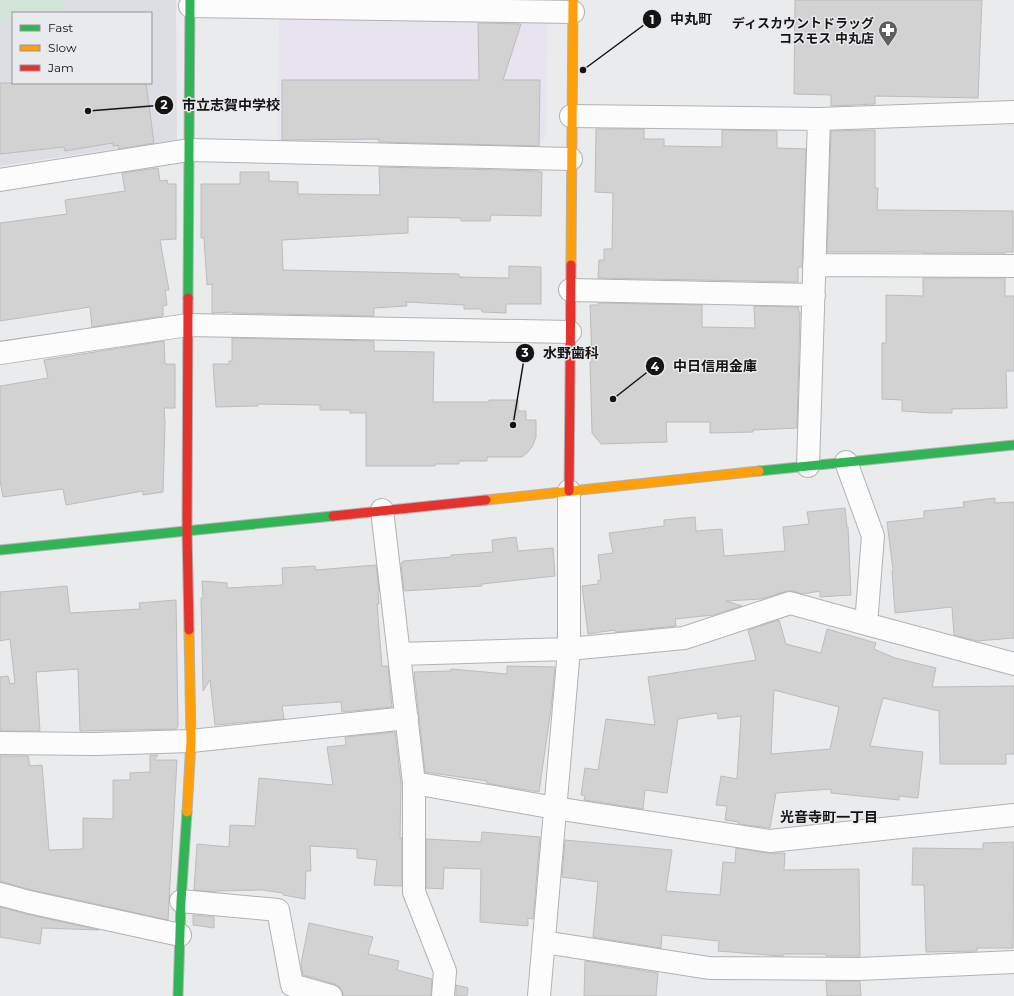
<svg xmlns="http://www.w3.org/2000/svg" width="1014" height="996" viewBox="0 0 1014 996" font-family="Montserrat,'Noto Sans JP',sans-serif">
  <rect width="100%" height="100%" fill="#eaebec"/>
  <!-- commercial -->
  <path fill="#e7e3ef" d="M279,16L547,19L546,136L538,143L278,140Z"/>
  <!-- built -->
  <path fill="#dcdee4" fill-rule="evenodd" d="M0,0H176L177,140L0,166ZM13,13H151V83H13Z"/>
  <!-- green -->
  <path fill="#d2e4d7" d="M0,0H63L65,13H13V20L0,22Z"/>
  <!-- building -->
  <path fill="#d2d2d2" stroke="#bcbcbc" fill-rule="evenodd" d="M795,0H982L978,98L875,96V104L831,106V95L794,94Z
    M478,23L521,24L503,80H540L539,146L379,142V139L282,140V80H479Z
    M0,83H146L154,143L119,149L118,145L113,146V143L65,151L64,147L0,154Z
    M596,129H644V139H664V146L722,147V130L777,131V148L806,149L802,267H798V282L598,278L599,260H604V249H612L613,193L595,192Z
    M875,130V188H878L877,210L1013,211V252H1005V253H923V252H827L831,131Z
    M379,167L539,171V172H542L541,216L491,215L490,221H461V218L408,217V233L282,240L283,270L459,274V277L509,278V266L541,267V304H506V313L482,312L481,309H464V305L406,302L407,306L374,308V316L232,313V312L212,313V284L207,285L204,238H201V184H240V172H269V181L298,182V194L380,195Z
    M158,168L160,181L167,180L168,184H176V239L160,240L169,290H165L167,305L163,306V316L92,327L90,307L0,321V223L67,214L65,200L125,191L122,173Z
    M923,278H1005V296H1014V371H1006L1007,408L952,409V413H931L902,411V400L882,399V343H886V295L923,296Z
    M598,303L702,305V327L755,328L754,306L798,307L799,312H800L797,428L753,430V432L710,433V422H666L667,442L601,444L592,433L590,362H592L590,305H598Z
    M232,338L374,341V351L434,352L433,402H489V400H518V411H526V420H536V437L533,445L528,452L522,457H487V461H459V464H435V466H366V413H350V410H320V405L258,404V406L216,407L213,364H229V361H232Z
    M164,341L165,364H175V408H164L165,422L163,492L143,495V491L66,505L63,489L3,497L0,480V386L48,378L44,360Z
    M995,498V503L1014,502V638L977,641L954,635L952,607L895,613L892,571L893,570L887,522L924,518V511L964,507L963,502Z
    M845,508L847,527H848L851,595L820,597V591L803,594L793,591H787L761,599L726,601L742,606L713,615L675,619L676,626L616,632L615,630L588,634L582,586L598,584V580H601L598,555L613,553L609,533L664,526V520L695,517L696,531L722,529L724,556L785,551L783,527L809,524L807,512Z
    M516,537L518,551L553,548L555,576L482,584V586L404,591L401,563H403V561L451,557V555L493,552L492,540Z
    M376,565L379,592H378L379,604H377L382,666H388L392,707L342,712L341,702L282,706L284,719L215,725L210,680L203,691L201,598H203L202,581L227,583V588L283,585L282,568L315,566L316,570Z
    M67,586L70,613L140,609L139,603L176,600L178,726L176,729L80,731L78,669L36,672L40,731H0V677L8,676L10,684L15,683L10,639L0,641V592Z
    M779,620L786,644L821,653L827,629L876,643L874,649L895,658L936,668L932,687L1014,686V754H1006V764H940L939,711L883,698L870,746L923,752L918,798L899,796V800L831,793V789L776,793L770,828L738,824L739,822L725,820L727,806L716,805L721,776L737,779L741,716L718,719L717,713L678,719L667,793L645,790L643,809L584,800L585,796L581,795L585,768L598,770L606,719L655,725L648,677L756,660L748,630ZM774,690L839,707L830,749L771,754Z
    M507,666L555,667L551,709L539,792L486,783L487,781L425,772L414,672L451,671V669L507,674Z
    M395,732L401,783L400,838H402V886L374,885L377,860L357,858V849L310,846L311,871H306L305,899L283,895V893L261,890L216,891V892L194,890L197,844L229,847L230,825L255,826L259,778L333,785L327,747L346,745L345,737Z
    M150,755H158L154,760H177L168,920L32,890L3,882H0V756H28L30,766L42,765L49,850L83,849V818L113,819V780H130V773L150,772Z
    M482,832L540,837L533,919L528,918V926L480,922L481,869L444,868L443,889L426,888V839L481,842Z
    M565,840L672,850L666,891L720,895L723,862L735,863L736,848L768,853H785L784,870L859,869L860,956H826V954H783V956H781L718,951L719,941L662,935L661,948L593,937L598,882L562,877Z
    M1014,842L1013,948H977V951L926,952L924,885H912L913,848L983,849V843Z
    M0,907L26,914L99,930L42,928L40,944L0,937Z
    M193,915L214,917V928L193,925Z
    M309,923L373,937L368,954L399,961L397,970L432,979L431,996H343V993L340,988L335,984L303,975L301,964Z
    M585,961L658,973L656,996H584Z
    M826,981H860L861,996H827Z
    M456,985L468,988L467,996H456Z"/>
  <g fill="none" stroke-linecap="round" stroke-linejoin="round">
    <defs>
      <path id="street" d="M190,6L573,12
        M571,116L819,119L1014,112
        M0,180L189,150L571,159
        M814,265L1014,266
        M570,290L814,295
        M0,353L188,325L570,332
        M846,462L873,536L866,624L1014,664
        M808,466L819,119
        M382,510L414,783V892L445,971L443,996
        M399,654L569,649L684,638L790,603L866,624
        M0,743L95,744L191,741L407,718
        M414,783L555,808L770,841L1014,815
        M0,894L29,902L180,935
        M181,901L278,910L292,985L331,996
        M544,942L709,968L859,969L1014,962
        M539,996L569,649V491"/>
      <path id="fast" d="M188,298L190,0
        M759,471L1014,445
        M0,550L333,516
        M178,996L181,901L187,812"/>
      <path id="slow" d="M571,265L573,0
        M486,500L759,471
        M187,812L191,741L189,630"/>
      <path id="jam" d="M188,298L187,530L189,630
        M569,491L571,265
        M333,516L486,500"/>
    </defs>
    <!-- street casing -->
    <use href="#street" stroke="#b1b2b3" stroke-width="24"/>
    <!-- fast casing -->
    <use href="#fast" stroke="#b1b2b3" stroke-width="11"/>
    <!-- slow casing -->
    <use href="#slow" stroke="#b1b2b3" stroke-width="11"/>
    <!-- jam casing -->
    <use href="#jam" stroke="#b1b2b3" stroke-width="11"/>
    <!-- street -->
    <use href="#street" stroke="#fcfcfc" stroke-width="22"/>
    <!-- fast -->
    <use href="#fast" stroke="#30b455" stroke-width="9"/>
    <!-- slow -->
    <use href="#slow" stroke="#ff9f0a" stroke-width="9"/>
    <!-- jam -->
    <use href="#jam" stroke="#e5322d" stroke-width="9"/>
  </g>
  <!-- icons -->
  <defs>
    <symbol id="pharmacy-pin" viewBox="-11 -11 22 30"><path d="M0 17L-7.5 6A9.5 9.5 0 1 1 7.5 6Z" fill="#5f5f60" stroke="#e9eaed"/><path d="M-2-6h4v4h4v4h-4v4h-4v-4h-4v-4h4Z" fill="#fff"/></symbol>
  </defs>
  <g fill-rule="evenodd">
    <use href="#pharmacy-pin" x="877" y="19" width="22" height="30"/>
  </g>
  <g text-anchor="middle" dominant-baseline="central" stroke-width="3" stroke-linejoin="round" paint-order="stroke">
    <!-- poi labels -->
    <g font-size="13" font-weight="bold" fill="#141415" stroke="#e9eaed" text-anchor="end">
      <text x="874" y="23">ディスカウントドラッグ<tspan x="874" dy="15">コスモス 中丸店</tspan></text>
    </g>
    <!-- neighbourhood labels -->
    <g font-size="14" font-weight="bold" fill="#141415" stroke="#e9eaed">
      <text x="829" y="817">光音寺町一丁目</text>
    </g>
  </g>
  <!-- callouts -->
  <path fill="none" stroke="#141415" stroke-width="1.5" d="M583 70L652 19M88 111L164 105M513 425L525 353M613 399L655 366"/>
  <g fill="#141415" stroke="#e9eaed" stroke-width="1.5">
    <circle cx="583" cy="70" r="4"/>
    <circle cx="88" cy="111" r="4"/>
    <circle cx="513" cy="425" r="4"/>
    <circle cx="613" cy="399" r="4"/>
    <circle cx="652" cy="19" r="10"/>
    <circle cx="164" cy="105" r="10"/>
    <circle cx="525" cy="353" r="10"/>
    <circle cx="655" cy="366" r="10"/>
  </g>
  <g font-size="12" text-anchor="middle" font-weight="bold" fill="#fff">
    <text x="652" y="24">1</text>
    <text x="164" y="109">2</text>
    <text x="525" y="357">3</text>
    <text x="655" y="371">4</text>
  </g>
  <g font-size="14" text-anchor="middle" font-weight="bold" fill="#141415" stroke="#e9eaed" stroke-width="3" stroke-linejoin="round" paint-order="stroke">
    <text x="691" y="24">中丸町</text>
    <text x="231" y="110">市立志賀中学校</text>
    <text x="571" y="358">水野歯科</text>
    <text x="715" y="371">中日信用金庫</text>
  </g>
  <!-- legend -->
  <rect x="12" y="12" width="140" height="72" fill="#e9eaed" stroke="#949497"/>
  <rect x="20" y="25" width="20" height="6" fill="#30b455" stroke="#949497"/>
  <text x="48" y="32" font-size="12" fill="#141415">Fast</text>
  <rect x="20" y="45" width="20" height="6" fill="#ff9f0a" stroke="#949497"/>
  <text x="48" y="52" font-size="12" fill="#141415">Slow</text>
  <rect x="20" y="65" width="20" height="6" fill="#e5322d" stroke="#949497"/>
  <text x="48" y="72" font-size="12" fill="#141415">Jam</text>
</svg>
